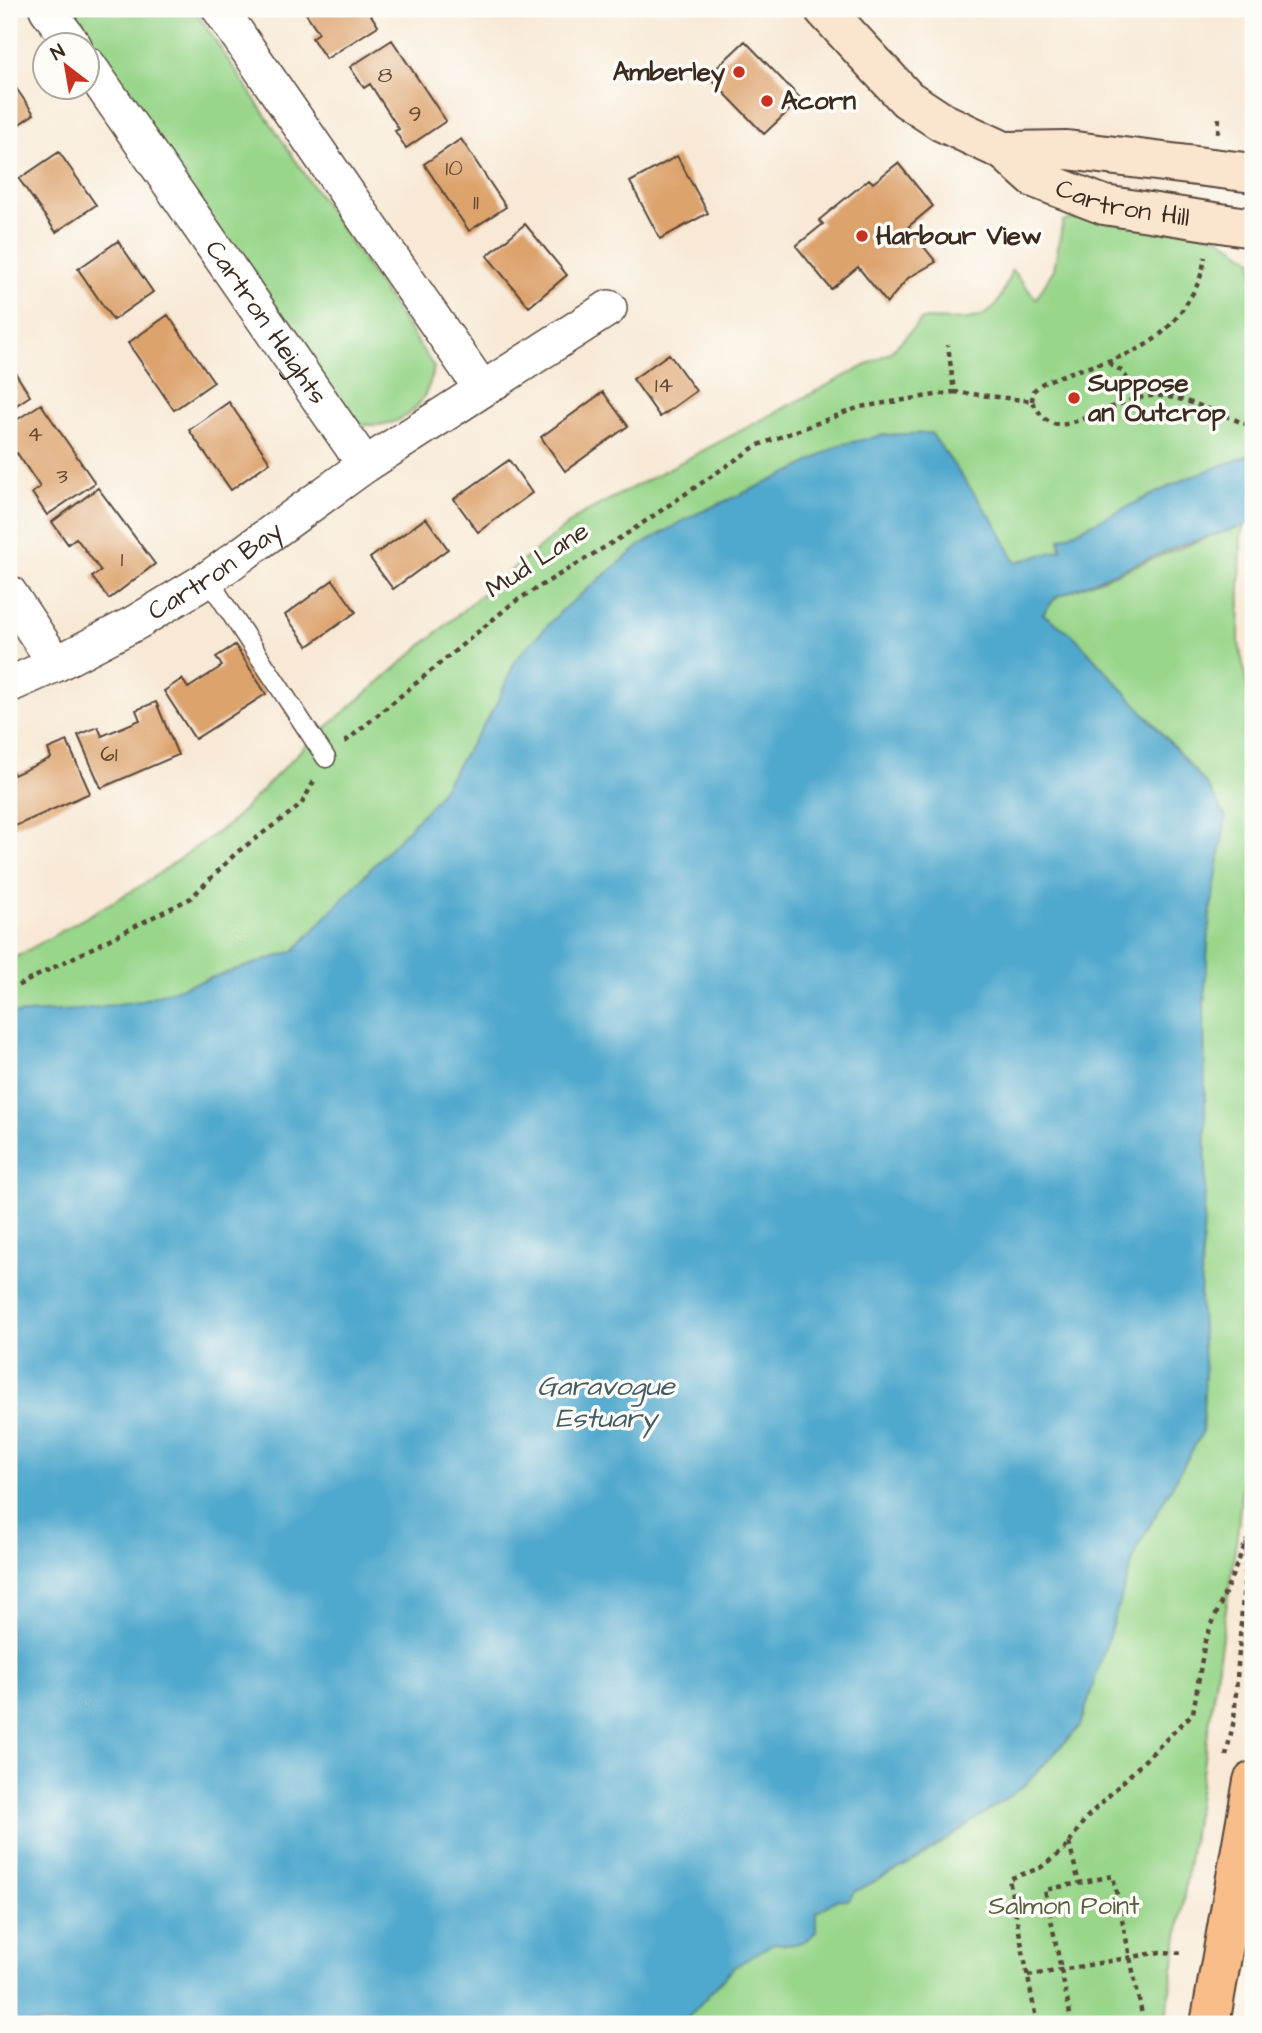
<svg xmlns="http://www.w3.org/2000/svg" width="1262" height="2033" viewBox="0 0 1262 2033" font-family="'Architects Daughter',sans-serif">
  <rect width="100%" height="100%" fill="#fdfcf7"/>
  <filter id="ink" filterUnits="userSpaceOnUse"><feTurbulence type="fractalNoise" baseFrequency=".0143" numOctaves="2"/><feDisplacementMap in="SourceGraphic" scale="14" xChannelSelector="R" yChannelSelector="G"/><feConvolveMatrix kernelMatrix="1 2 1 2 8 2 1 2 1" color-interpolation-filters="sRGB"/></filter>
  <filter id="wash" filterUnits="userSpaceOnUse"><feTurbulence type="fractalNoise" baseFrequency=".00686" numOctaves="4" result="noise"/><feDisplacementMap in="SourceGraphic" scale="28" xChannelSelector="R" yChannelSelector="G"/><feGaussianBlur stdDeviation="1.57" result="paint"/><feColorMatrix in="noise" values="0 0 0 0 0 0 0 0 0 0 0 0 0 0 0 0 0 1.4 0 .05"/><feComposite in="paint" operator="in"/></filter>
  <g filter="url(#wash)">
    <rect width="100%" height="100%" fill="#f8e9d6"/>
    <!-- green -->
    <path fill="#98d68a" stroke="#6a8054" stroke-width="2" fill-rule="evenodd" d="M61,9H194L434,367C425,414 395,433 349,422Z
      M1092,215L1219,237L1253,260V501L1241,535L1239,643L1251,707L1253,754V1375L1238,1528L1165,2024H128L9,1992V961L144,884L230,823L308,743L489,588L580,515L891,352L922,319C943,319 982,325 996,305C1003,295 1007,281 1012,270L1036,299L1054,269L1063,221ZM1209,537L1056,597L1043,614L1061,550Z"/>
    <!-- water -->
    <path fill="#50a8cd" stroke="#466976" stroke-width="2" d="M931,433L998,527L1015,562L1061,550L1060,539L1185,479L1253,454V523L1179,546L1056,597L1043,614L1074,636L1147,716L1206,784L1226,817L1210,915L1204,1006L1206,1172L1200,1299L1205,1374L1202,1433L1137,1548L1080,1726L1024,1786L918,1859L854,1892L849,1900L838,1899L816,1913V1932C802,1945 792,1947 774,1943L733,1968L682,2024H9V1014L78,1010L139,1001L294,951L435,800L496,705L516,659L562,610L641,545L692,516L795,470L839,445L884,435Z"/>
    <g id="blocks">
      <!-- building -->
      <path fill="#dda36d" d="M303,9H367L378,26L326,59L312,38L319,33Z
        M392,40L446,121L406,148L395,131L399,129L370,84L364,88L350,67Z
        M745,41L801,99L764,134L708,76Z
        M9,78L34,114L9,131Z
        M461,139L506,207L469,231L424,164Z
        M59,152L96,205L56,232L19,179Z
        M677,156L708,213L660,239L630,182Z
        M898,163L933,206L908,227L936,262L908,278L887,303L858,267L831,289L796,246L823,224L819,220L869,179L873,183Z
        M525,224L567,275L529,307L487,256Z
        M118,241L153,292L113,320L78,269Z
        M168,315L214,382L174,410L128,343Z
        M669,354L696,391L660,417L633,379Z
        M9,363L30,396L9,410Z
        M603,392L628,426L565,471L541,437Z
        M229,402L270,462L231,490L189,430Z
        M41,404L95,483L47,515L32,493L40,487L17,453L9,459V425Z
        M509,460L532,493L478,532L454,499Z
        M98,488L155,564L109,599L92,577L101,571L76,538L68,544L52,522Z
        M426,518L448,549L393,589L370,558Z
        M333,580L356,612L308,646L285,615Z
        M235,645L266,694L195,739L164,691L182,679L188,688L222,666L216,657Z
        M156,702L178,755L101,788L78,735L98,727L102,736L140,720L136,710Z
        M67,741L90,793L13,827L9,818V763L14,775L51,758L48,749Z"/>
    </g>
  </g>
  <g filter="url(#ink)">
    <use href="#blocks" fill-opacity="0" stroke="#57473a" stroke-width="2"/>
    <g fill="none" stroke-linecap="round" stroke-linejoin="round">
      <defs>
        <path id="service" d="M208,579L326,758"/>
        <g id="minor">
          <path d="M47,9L74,46"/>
          <path d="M220,9L482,389"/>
          <path id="s1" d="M88,65L365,465"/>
          <path d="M9,593L56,664"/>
          <path id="s2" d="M9,685L56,664L135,623L208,579L365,465L609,308"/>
        </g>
        <g id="secondary">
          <path id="s3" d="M824,9L907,99L942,122L1004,151L1034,178L1104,205L1253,228"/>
          <path d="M1004,151L1067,150L1253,173"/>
        </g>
        <path id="trunk" d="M1210,2024L1253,1781"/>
      </defs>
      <!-- service casing -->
      <use href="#service" stroke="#57473a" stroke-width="21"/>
      <!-- minor casing -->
      <use href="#minor" stroke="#57473a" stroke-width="38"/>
      <!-- secondary casing -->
      <use href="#secondary" stroke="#57473a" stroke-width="42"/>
      <!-- trunk casing -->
      <use href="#trunk" stroke="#57473a" stroke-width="42"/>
      <!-- path -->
      <path stroke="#57473a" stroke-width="4.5" stroke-dasharray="5 5" stroke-linecap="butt" d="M1218,133L1219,118
        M1109,363L1122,371L1140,397
        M954,392L1032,401C1037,410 1044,421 1054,424C1076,430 1126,392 1163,396C1193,400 1224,416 1251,426
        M1032,401L1033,391L1043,383C1096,359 1146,363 1182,310C1196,289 1201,281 1205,257
        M345,742L514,602L628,533L756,446L860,407L954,392L948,345
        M9,990L191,898L236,853L301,805L314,781
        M1226,1756L1234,1720L1247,1540H1253
        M1069,1843L1079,1883
        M1028,1976L1160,1952L1184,1953
        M1037,2024L1009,1879L1040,1868L1064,1850L1086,1818L1193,1713L1205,1641L1247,1540
        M1072,2024L1045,1890L1113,1876L1144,2024"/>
      <!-- service -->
      <use href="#service" stroke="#fff" stroke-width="18"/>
      <!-- minor -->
      <use href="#minor" stroke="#fff" stroke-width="35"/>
      <!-- secondary -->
      <use href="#secondary" stroke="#fce5cf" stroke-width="38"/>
      <!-- trunk -->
      <use href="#trunk" stroke="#f8bd88" stroke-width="38"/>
    </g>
  </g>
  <!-- markers -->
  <g fill="#c8321e" stroke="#fdfcf7" stroke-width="2.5">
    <circle cx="739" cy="72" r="7"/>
    <circle cx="767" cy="101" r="7"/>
    <circle cx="862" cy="236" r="7"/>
    <circle cx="1074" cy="398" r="7"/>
  </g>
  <g text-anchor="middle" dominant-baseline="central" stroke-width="7" stroke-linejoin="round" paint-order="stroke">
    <!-- number labels -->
    <g font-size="23" fill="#644832">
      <text x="385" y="75">8</text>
      <text x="415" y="114">9</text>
      <text x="454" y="168">10</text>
      <text x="476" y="202">11</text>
      <text x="664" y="385">14</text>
      <text x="35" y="434">4</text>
      <text x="62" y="476">3</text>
      <text x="122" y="559">1</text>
      <text x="109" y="754">61</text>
    </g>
    <!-- poi labels -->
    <g font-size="26" font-weight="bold" fill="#3b2a1e" stroke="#fdfcf7" text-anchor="start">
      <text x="725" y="72" text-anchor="end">Amberley</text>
      <text x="781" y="101">Acorn</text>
      <text x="876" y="236">Harbour View</text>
      <text x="1088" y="383">Suppose<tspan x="1088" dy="30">an Outcrop</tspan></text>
    </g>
    <!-- street labels -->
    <g font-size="26" fill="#3b2a1e" stroke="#fdfcf7">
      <text stroke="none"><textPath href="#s3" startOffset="366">Cartron Hill</textPath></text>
      <text stroke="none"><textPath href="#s1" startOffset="313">Cartron Heights</textPath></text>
      <text transform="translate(537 560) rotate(-33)">Mud Lane</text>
      <text stroke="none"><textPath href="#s2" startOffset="236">Cartron Bay</textPath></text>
    </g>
    <!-- park labels -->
    <g font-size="26" fill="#575e3e" stroke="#fdfcf7">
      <text x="1064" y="1906">Salmon Point</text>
    </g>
    <!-- water labels -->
    <g font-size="28" font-style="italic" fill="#435c64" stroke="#fdfcf7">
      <text x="606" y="1386">Garavogue<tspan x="606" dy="32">Estuary</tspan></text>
    </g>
  </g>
  <!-- margin -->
  <rect width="1262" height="2033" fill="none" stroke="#fdfcf7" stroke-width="35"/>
  <!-- north arrow -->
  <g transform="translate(66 66) rotate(329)"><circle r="33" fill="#fdfcf7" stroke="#afa8a0" stroke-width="2"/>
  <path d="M0-5L12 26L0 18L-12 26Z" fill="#c8321e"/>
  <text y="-10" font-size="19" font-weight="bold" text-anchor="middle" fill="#3b2a1e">N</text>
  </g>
</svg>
